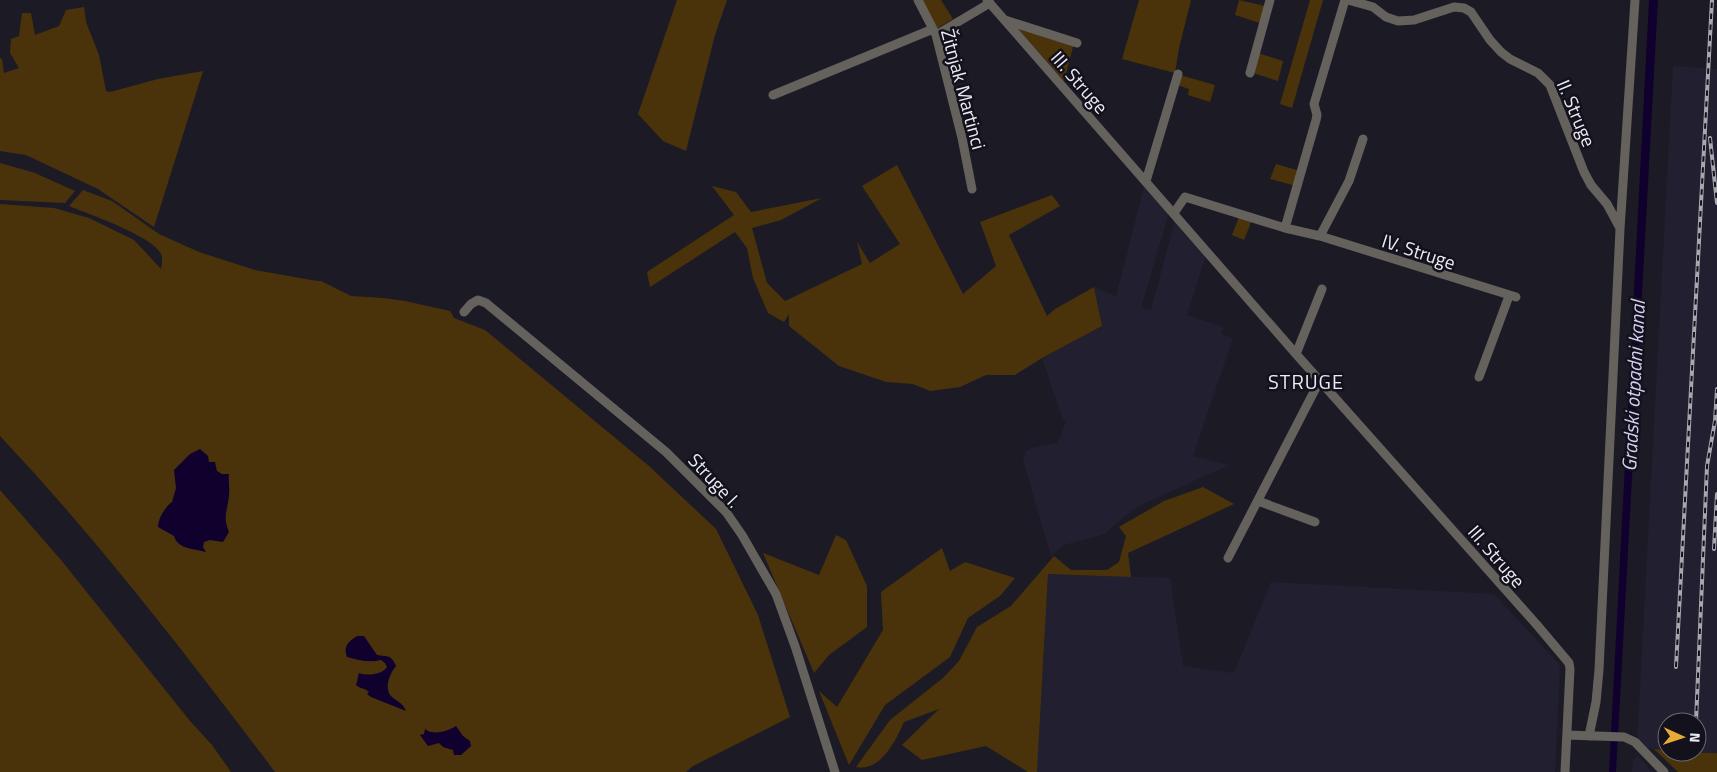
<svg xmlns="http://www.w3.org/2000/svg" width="1717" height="772" viewBox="0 0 1717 772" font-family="'Titillium Web',sans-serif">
  <rect width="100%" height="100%" fill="#1c1b25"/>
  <!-- built -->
  <path fill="#221f30" d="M1673,66L1717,69V753L1697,752V722H1667V750L1637,747Z
    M1144,187L1169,213L1141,307L1151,310L1175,220L1206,255L1187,315L1223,327L1221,334L1233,338L1193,456L1229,465L1141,505L1125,516L1105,534L1064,545L1051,556L1023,460L1026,451L1032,448L1058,443L1066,422L1062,417L1042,358L1102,326L1094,287L1116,296Z
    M1048,574L1170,578L1183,666L1234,673L1271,582L1494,594L1560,665L1555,772H1037Z
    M1638,756L1652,772H1632L1633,760Z"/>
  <!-- green -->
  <path fill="#4a330a" d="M677,0H727L715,35L686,151L663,141L638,114Z
    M921,0H941L953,19L936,29Z
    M1139,0H1191L1179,48L1175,73L1122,59Z
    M1239,0L1265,6L1260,23L1235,15Z
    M1310,0H1323L1292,108L1280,104Z
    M84,7L86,22L99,55L106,91L110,92L158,79L203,71L154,227L98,189L26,155L0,151V58L2,59L4,73L19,68L10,53L11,39L19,36L22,13H31L35,35L59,26L66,10Z
    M1020,26L1074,43L1064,81L1018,29Z
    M1258,53L1283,61L1278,81L1253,73Z
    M1180,75L1215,85L1210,102L1188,95L1189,89L1177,85Z
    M0,163L35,173L75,191L65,203L0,200Z
    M1276,164L1300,171L1296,186L1270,179Z
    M897,165L963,294L996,266L980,222L1052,195L1060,206L1009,235L1047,316L1055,309L1094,287L1102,326L1042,358L1015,375H986L960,387L930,391L913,384L886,382L839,366L789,326V314L784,322L768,313L753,278L747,248L735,232L650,287L647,272L734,215L712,186L736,192L751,212L822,198L781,220L752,228L767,283L785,301L862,264L857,242L870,263L900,244L862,186Z
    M83,190L112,201L159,234L199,252L255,270L317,281H321L351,296L383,298L405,301L450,311L454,318L485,330L649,466L716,529L758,615L790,717L693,766L686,772H275C188,657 99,541 0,436V204L54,208L89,218L134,240L161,269C162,264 163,258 161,254C153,236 88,214 69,206Z
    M1239,217L1252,220L1244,240L1232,235Z
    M1203,487L1234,504L1128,553L1131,577L1048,574L1037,772H1028L986,746L922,760L902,745L939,709L904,722C896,740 881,772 856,767L890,720L943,678L959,661L977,627L1011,606L1054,556L1071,570H1107L1119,562L1126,536L1119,527L1164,501Z
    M0,490L61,560L190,721L212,745L231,772H0Z
    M836,535L846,540L867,586V627L829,655L814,673L763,553L819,575Z
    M942,548L950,571L965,562L1015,578L1000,596L968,618L950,657L885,705L849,765L819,691L837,707L883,630L881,592Z
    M1654,749L1667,750V752L1717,753V772H1678Z"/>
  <!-- water -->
  <path fill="#10002e" d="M1649,0H1658L1616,772H1609Z
    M200,449L208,456L209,462H215L217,471L222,474H229C228,481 230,488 229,495C228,510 222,516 229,532L223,542L210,540L204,542L203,547L206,552C195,549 177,549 174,536L158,527C158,518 166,506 172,502L176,488L174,470L190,454Z
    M357,636H364L377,655C388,657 391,654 396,666C390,673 383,689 392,697C398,702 403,703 406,711L371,697L367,694L369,692C365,688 360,689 356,685L359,673C367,676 382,675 387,667L385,663L381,660C369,663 358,660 347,657C343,646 348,642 357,636Z
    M456,726L463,736L470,741L471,746L461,755H454L453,750L443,747L439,743L428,746L420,735L424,734L425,729C433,736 448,731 456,726Z"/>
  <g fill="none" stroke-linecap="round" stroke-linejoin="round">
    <!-- minor -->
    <path stroke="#65615c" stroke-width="9" d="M918,0L936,35L962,138L972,189
      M987,0L1296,354L1537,625L1569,663L1570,669L1565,772
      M1348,0L1373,7L1386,17L1398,21L1414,20L1454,7L1464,8L1471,12L1490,40L1501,52L1510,59L1538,73L1550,85L1584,172L1591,185L1607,204L1620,228
      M1005,20L1077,43
      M936,35L990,3
      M1250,73L1270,0
      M773,95L933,29
      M1146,181L1178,74
      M1174,213L1185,197L1285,228L1320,236L1516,297
      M1285,228L1316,120L1317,115L1314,104L1345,0
      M1320,236L1349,181L1363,139
      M464,312L471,304L478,300L486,303L666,452L726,512L742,535L776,594L795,646L835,772
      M1296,354L1322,289
      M1479,377L1509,296
      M1258,501L1315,522
      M1228,558L1320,380
      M1567,735L1624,737L1635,742L1664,772
      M1589,736L1596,702L1599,670L1620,229L1635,0"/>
    <defs>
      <path id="rail" d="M1710,138L1717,203
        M1714,549L1717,494
        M1676,667L1712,0
        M1696,722L1707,466L1715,421L1717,389"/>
    </defs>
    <!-- rail casing -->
    <use href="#rail" stroke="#a7a7af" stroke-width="4"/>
    <!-- rail -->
    <use href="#rail" stroke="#13111c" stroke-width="2" stroke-dasharray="5.5" stroke-linecap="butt"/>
  </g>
  <g text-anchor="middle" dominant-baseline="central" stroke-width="5" stroke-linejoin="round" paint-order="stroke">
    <!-- street labels -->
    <g font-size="19" fill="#ececf3" stroke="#13111c">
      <text transform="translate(1080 82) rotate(49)">III. Struge</text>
      <text transform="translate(964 89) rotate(75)">Žitnjak Martinci</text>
      <text transform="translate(1577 113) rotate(67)">II. Struge</text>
      <text transform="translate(1419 251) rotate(18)">IV. Struge</text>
      <text transform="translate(715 480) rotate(47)">Struge I.</text>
      <text transform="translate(1497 556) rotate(49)">III. Struge</text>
    </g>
    <!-- neighbourhood labels -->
    <g font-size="20" letter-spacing="1" fill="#ececf3" stroke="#13111c">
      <text x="1306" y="381">STRUGE</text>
    </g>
    <!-- water labels -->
    <g font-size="20" font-style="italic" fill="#d4d0f2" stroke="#13111c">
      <text transform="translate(1633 386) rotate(-87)">Gradski otpadni kanal</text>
    </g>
  </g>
  <!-- north arrow -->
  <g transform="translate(1682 737) rotate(93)"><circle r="24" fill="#13111c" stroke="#6a6972"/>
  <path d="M0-4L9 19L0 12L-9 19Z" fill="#eaaa38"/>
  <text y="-8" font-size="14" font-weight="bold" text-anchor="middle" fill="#ececf3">N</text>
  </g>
</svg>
